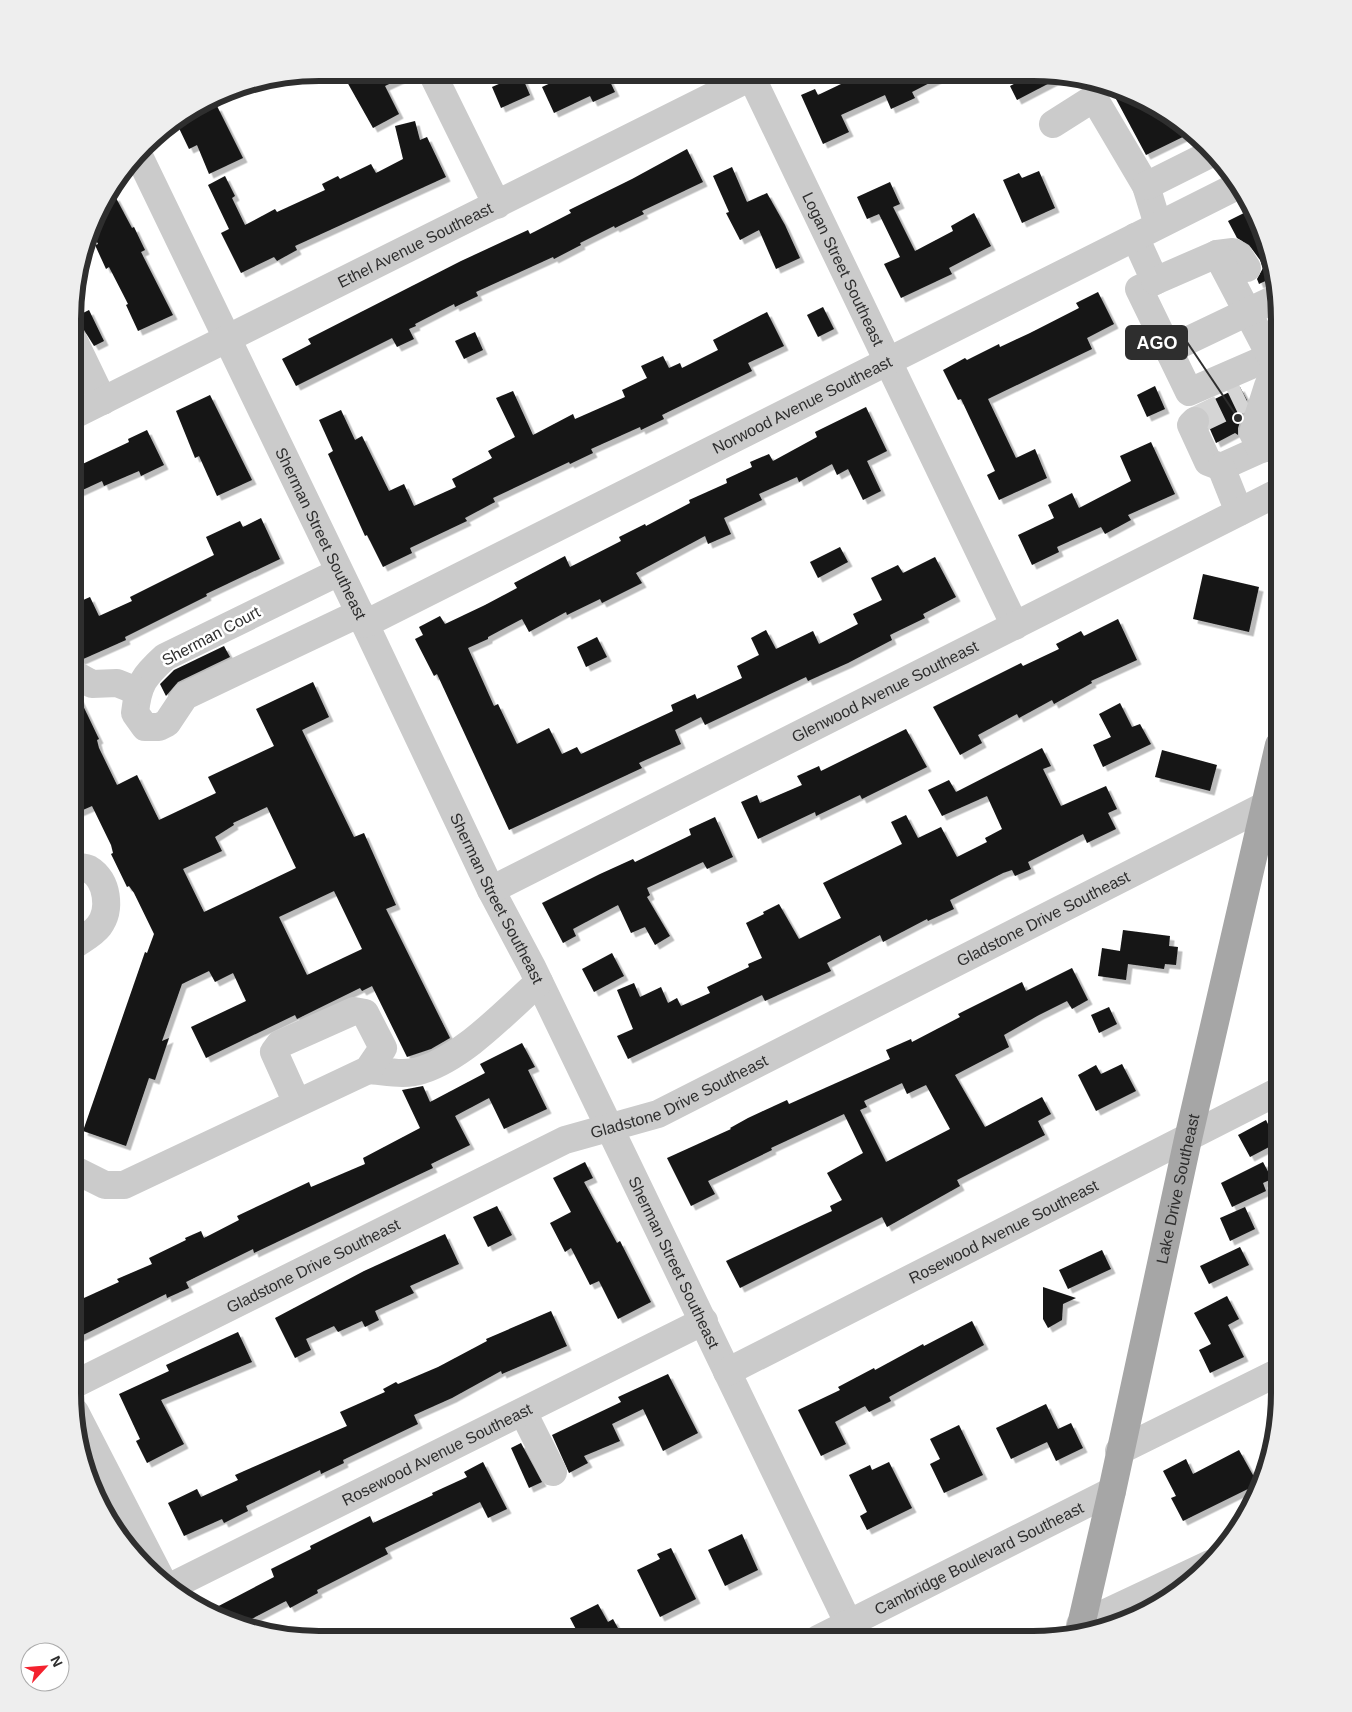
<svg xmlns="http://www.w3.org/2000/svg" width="1352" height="1712" viewBox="0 0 1352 1712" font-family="Arial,sans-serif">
  <defs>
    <filter id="shadow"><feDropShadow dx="4.5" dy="4.5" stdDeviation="0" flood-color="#0004"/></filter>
  </defs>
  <rect width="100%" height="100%" fill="#fff"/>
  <!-- building -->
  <path fill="#151515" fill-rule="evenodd" filter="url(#shadow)" d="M342,73H413L385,86L399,114L373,128Z
    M572,73H606L615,92L593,102L590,96L554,113L542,87Z
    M521,74L530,95L501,108L492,87Z
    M862,74H947L912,92L915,98L891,109L885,95L841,115L849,132L823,144L801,95L815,89L818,95Z
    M1031,75H1065L1017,100L1010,86Z
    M1109,86L1127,91L1170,114L1191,133L1146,155Z
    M217,106L243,158L209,174L197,145L189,149L176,122L199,109L201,114Z
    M415,121L420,140L427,137L446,177L295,246L297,250L277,261L274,257L241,273L221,233L229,229L208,185L225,176L235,196L232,198L245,225L275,209L277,212L325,190L322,184L338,176L340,179L371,164L376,173L403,159L395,126Z
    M687,149L703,182L642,211L644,214L615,228L614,226L580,243L581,245L554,259L553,257L476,292L478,296L455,307L454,304L415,324L416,326L409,329L414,339L397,347L392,338L296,386L282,359L311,344L308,339L461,261L528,230L530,234L571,213L569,210L632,179Z
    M732,167L747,202L767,193L785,225L800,258L776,269L759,230L740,240L726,213L729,212L713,176Z
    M1039,171L1055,208L1022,223L1003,180L1019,173L1022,178Z
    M890,182L900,204L893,207L915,251L953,231L951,226L974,213L991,246L949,268L952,274L901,298L884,264L900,257L879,214L867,219L857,197Z
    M115,196L132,228L134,227L145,250L141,252L173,315L138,331L126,305L128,304L109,267L106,269L95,245L98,244L93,234L103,203Z
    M1252,209L1271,256L1274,277L1259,284L1257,279L1263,268L1260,260L1249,245L1237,238L1228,221Z
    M1098,292L1114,324L1087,338L1092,349L988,399L1016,458L1035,449L1047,478L999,500L987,475L995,471L961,399L958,400L943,370L965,358L967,360L999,344L1000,347L1030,333L1079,308L1076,303Z
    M823,307L834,329L818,337L807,315Z
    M89,310L104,341L94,346L84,330L75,328V317Z
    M767,312L784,346L748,363L752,371L662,415L664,419L641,430L640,427L591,449L593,453L570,464L569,462L493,498L495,502L465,518L467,521L410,548L412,553L383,567L367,535L365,536L328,454L333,451L319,420L341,410L355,440L362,436L389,491L404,484L414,506L456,487L452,479L492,458L488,451L515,437L496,398L513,391L533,435L573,414L575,419L625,397L622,390L647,378L641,366L663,356L669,368L680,363L682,368L718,350L713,340Z
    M475,332L483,350L464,359L455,341Z
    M1155,386L1165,409L1147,417L1137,395Z
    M1240,387L1247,400L1238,428V435L1235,433L1216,443L1209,427L1210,416L1206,410L1200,406Z
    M210,395L252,480L217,496L199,456L195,458L176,411Z
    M1279,401V430L1270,431Z
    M866,407L887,451L867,461L881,491L863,500L848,469L837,475L832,464L799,482L797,477L759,494L762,500L724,518L731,534L708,544L705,536L636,573L642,583L602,603L600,599L567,615L566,612L529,632L522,619L488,637V639L468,648L494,706L498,704L517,744L549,728L562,754L577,747L581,754L673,711L671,705L695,694L697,699L742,678L737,666L759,655L751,638L766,630L776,649L813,631L819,644L858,624L853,614L882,600L871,578L898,565L903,573L935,557L956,597L923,614L925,618L890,635L892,640L848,663L808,681L806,677L705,725L701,717L675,730L681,744L639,763L642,768L509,830L437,674L434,676L415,639L423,635L419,627L440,616L445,624L485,605L517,588L514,583L565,556L570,567L621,541L619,537L645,524L646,526L690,503L689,500L727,483L726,479L752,467L750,462L769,454L773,461L817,437L815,432Z
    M147,430L164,465L141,476L139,471L104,486L102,481L74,494V468L129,442L128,439Z
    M1151,442L1175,494L1128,515L1131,520L1105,534L1101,527L1057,547L1059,552L1032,565L1018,535L1054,518L1048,505L1072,493L1079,508L1131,481L1120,456Z
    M261,518L280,559L206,594L207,596L125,637L126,640L81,660L74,658V604L90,597L99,616L132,601L130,597L214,555L206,537L240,521L243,527Z
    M840,547L848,562L818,578L810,562Z
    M1203,574L1259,587L1249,632L1193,619Z
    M1118,619L1137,660L1091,681L1092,683L1054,704L1052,700L1019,718L1017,714L978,735L982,743L960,755L933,707L1021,663L1023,666L1059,649L1056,644L1081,631L1084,636Z
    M597,637L607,657L586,667L577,647Z
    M224,646L230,657L178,682L166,696L160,684L174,670Z
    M313,682L329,717L302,730L354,837L364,833L396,905L386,909L450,1038L431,1049L407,1057L372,986L362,991L360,988L297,1019L295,1015L206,1058L191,1027L246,1001L233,973L215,982L209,971L182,984L162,1041L169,1038L155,1080L149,1078L126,1146L83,1131L145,952L147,953L154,934L134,893L129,886L127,887L111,854L113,853L111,845L92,806L74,814V692L77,693L99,739L97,740L99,748L117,785L137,775L159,820L216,793L208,777L274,746L256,709ZM267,807L296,868L204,912L183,869L222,851L215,837L234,825L233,823ZM334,891L362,949L307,975L279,917Z
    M1120,703L1132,727L1140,724L1151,744L1103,767L1093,745L1111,737L1099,714Z
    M906,729L927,767L862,799L860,795L816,816L815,812L758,839L741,802L757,795L760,803L802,785L797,776L819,766L821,771Z
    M1042,748L1051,766L1043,769L1061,806L1106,786L1117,809L1108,813L1116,829L1087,843L1083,834L1028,862L1031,869L1015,876L1012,870L1003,873L950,900L954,909L928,921L927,919L883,942L880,935L827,963L831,971L765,1001L762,995L628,1059L617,1036L633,1029L617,990L634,983L640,997L661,987L668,1003L677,998L681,1006L710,993L707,987L749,967L748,964L762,958L746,923L764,914L763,912L779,904L799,939L841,918L823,883L902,844L891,822L906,815L918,838L941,827L957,857L987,842L985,838L1002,829L987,796L942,816L928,790L949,780L956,792Z
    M1162,750L1217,765L1210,791L1155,777Z
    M715,817L733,857L707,869L703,862L647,888L650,895L647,897L670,936L655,945L645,927L631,933L618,905L573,929L576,936L563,943L542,903L600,874L633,859L635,862L691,835L689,829Z
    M1123,930L1170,936L1169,946L1178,947L1176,965L1165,964L1164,969L1128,964L1126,980L1098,976L1102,948L1120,951Z
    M612,953L624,976L594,992L582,969Z
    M1072,968L1088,1000L1072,1009L1067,1001L1039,1015L1004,1035L1009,1047L955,1075L985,1127L1042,1097L1051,1114L1038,1121L1045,1135L957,1180L960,1186L887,1227L882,1217L740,1288L726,1261L832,1211L830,1206L842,1200L827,1173L863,1153L844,1114L771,1148L772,1150L708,1181L715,1194L691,1206L667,1158L731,1129L730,1128L748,1118L787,1100L789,1104L890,1059L886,1050L911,1039L912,1042L960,1017L958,1014L1022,982L1026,991ZM902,1083L907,1094L926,1085L950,1129L886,1162L860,1110L867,1107L864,1101Z
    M1109,1007L1117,1024L1099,1033L1091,1015Z
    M522,1043L535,1067L528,1070L547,1109L504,1129L489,1098L455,1116L470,1145L431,1164L433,1168L254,1253L253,1249L186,1282L189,1288L167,1298L166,1294L73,1340V1303L119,1282L117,1279L152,1264L149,1258L186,1240L185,1238L201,1231L204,1238L239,1220L237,1216L309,1182L311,1187L365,1164L363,1158L420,1128L402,1090L423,1086L430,1102L485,1073L480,1064Z
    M1122,1064L1136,1091L1096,1111L1078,1075L1096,1065L1101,1074Z
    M1266,1120L1269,1126L1279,1120V1142L1250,1157L1238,1135Z
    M585,1162L593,1178L584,1182L617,1243L620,1241L651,1302L618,1319L599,1281L590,1285L571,1248L565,1252L550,1223L571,1212L553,1178Z
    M1263,1162L1272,1179L1263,1183L1266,1191L1232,1207L1221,1183Z
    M497,1206L512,1235L488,1247L473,1217Z
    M1245,1207L1255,1229L1230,1241L1220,1218Z
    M445,1234L459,1264L410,1286L414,1293L375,1311L379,1320L365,1327L362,1321L338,1332L334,1326L306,1339L311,1350L295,1358L275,1318L364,1271Z
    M1240,1247L1249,1265L1209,1284L1200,1266Z
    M1102,1250L1111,1269L1068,1289L1059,1270Z
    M1043,1287L1076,1298L1063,1304L1062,1320L1048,1328L1043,1319Z
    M1227,1296L1239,1319L1228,1325L1244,1357L1210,1373L1199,1350L1211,1344L1194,1313Z
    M551,1311L567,1346L502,1374L501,1371L452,1398L414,1415L418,1424L343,1460L344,1463L321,1474L320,1470L246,1506L248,1511L224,1523L222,1519L184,1536L168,1503L197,1489L201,1497L238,1480L235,1475L347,1426L340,1412L385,1392L383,1389L396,1382L398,1384L438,1367L487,1341L486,1339Z
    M972,1321L984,1345L889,1397L891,1401L869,1412L865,1406L835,1422L846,1444L821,1456L798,1410L840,1390L838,1387L874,1368L875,1370L923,1344L924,1346Z
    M238,1332L252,1362L161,1400L184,1444L147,1463L136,1441L140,1439L119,1394L169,1371L166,1365Z
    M668,1374L698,1433L663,1451L643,1409L612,1424L620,1441L584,1456L588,1463L569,1473L552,1435L621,1402L618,1397Z
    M1046,1404L1058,1429L1071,1423L1083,1448L1056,1461L1047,1442L1011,1459L996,1428Z
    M959,1425L983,1475L944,1493L930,1464L940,1459L930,1439Z
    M521,1443L542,1482L529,1488L511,1448Z
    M1239,1450L1258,1484L1183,1521L1171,1498L1176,1496L1163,1471L1186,1459L1193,1474Z
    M483,1462L507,1509L488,1518L480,1502L385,1548L388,1554L317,1590L318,1593L290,1608L286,1601L238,1626L209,1611L274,1577L271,1569L311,1549L310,1546L370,1516L373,1523L433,1495L432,1493L467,1477L464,1472Z
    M889,1462L912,1508L867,1530L860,1516L867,1512L849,1475L870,1465L872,1470Z
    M742,1534L758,1570L725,1586L708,1550Z
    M671,1548L696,1599L660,1617L637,1570L660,1559L657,1554Z
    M598,1604L608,1622L613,1619L624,1639H576L580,1637L570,1618Z"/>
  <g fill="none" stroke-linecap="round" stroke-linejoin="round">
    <!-- minor-tunnel -->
    <path stroke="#d5d5d5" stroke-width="28" stroke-dasharray="28 14" stroke-linecap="butt" d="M1195,421L1245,397"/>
    <!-- minor -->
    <g stroke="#cbcbcb" stroke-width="28">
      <path d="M432,73L497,205"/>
      <path id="s1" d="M750,74L1015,626"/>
      <path d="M1053,124L1094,98L1146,186L1158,225"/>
      <path id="s2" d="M139,156L365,624L491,890L532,967L856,1639"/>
      <path d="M1146,186L1214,152"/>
      <path d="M1135,237L1155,281L1139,289L1189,392L1279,353"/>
      <path d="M1217,254L1233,252L1240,257L1247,268"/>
      <path d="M1155,281L1217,254L1271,357"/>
      <path d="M75,343L103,401"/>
      <path d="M1168,350L1277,298"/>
      <path id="s3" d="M74,415L757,74"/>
      <path d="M1195,421L1191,425L1208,462L1221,467L1261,449"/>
      <path d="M1279,446L1261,449L1253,433L1268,386L1279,385"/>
      <path d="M1221,467L1239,512"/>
      <path d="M339,572L165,657C144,676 138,684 135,713L145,727H159L167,723L185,696L360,613"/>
      <path id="s4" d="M365,624L1239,185"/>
      <path d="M74,674L92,684L117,683L137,691"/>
      <path id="s5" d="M491,890L1279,492"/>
      <path d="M73,946C81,940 93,934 99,926C111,910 108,880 89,869C85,867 78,867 74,866"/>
      <path d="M368,1070C385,1071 405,1076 422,1070C465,1056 505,1012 539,982"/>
      <path d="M73,1169L105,1185H124L368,1070L383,1048L365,1013L354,1011L280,1044L274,1052L297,1103"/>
      <path id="s6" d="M727,1372L1279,1091"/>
      <path id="s7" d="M73,1385L565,1140L658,1114L1266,805L1279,796"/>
      <path d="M75,1412L161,1579"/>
      <path d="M523,1412L553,1472"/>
      <path d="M1119,1451L1279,1372"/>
      <path id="s8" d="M170,1587L704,1321"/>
      <path d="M1080,1625L1210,1564"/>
      <path id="s9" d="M818,1639L1112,1491"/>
    </g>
    <!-- major -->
    <path stroke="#a6a6a6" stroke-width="28" id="s10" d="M1079,1634L1112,1491L1188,1139L1279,745"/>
  </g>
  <g text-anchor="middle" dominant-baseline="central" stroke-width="5" stroke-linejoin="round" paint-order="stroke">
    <!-- street labels -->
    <g font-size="16" fill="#2e2e2e" stroke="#fff">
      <text stroke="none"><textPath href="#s3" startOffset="381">Ethel Avenue Southeast</textPath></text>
      <text stroke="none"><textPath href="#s1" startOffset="216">Logan Street Southeast</textPath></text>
      <text stroke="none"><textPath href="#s4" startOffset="489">Norwood Avenue Southeast</textPath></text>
      <text stroke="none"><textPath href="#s2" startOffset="419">Sherman Street Southeast</textPath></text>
      <text transform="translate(211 636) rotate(-28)">Sherman Court</text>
      <text stroke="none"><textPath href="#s5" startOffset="441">Glenwood Avenue Southeast</textPath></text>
      <text stroke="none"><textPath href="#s2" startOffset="824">Sherman Street Southeast</textPath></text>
      <text stroke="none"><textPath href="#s7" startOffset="1078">Gladstone Drive Southeast</textPath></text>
      <text stroke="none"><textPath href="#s7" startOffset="672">Gladstone Drive Southeast</textPath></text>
      <text stroke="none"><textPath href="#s10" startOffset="456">Lake Drive Southeast</textPath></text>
      <text stroke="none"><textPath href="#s6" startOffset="310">Rosewood Avenue Southeast</textPath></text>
      <text stroke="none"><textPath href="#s2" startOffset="1229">Sherman Street Southeast</textPath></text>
      <text stroke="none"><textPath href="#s7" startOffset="268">Gladstone Drive Southeast</textPath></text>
      <text stroke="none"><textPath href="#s8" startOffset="298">Rosewood Avenue Southeast</textPath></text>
      <text stroke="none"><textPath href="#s9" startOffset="180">Cambridge Boulevard Southeast</textPath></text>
    </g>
  </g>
  <!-- crop -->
  <path d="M0 0H1352V1712H0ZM319 81H1033A238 238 0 0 1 1271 319V1393A238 238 0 0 1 1033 1631H319A238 238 0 0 1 81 1393V319A238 238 0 0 1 319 81Z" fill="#eee" fill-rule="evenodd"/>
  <path fill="none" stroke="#2e2e2e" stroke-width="6" d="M319 81H1033A238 238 0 0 1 1271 319V1393A238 238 0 0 1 1033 1631H319A238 238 0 0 1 81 1393V319A238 238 0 0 1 319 81Z"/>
  <!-- callouts -->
  <path fill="none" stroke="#2e2e2e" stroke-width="2" d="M1238 418L1187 342"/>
  <circle fill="#2e2e2e" stroke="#fff" stroke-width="2" cx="1238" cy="418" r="5"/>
  <rect fill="#2e2e2e" stroke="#2e2e2e" stroke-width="2" x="1126" y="326" width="61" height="33" rx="5"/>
  <g font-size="18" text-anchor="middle" font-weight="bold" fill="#fff">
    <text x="1157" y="349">AGO</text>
  </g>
  <!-- north arrow -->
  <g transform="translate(45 1667) rotate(64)"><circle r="24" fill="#ffffff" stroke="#ababab"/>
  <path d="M0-4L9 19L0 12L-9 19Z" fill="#f4222e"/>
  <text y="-8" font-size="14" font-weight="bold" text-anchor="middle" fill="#2e2e2e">N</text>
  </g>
</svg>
